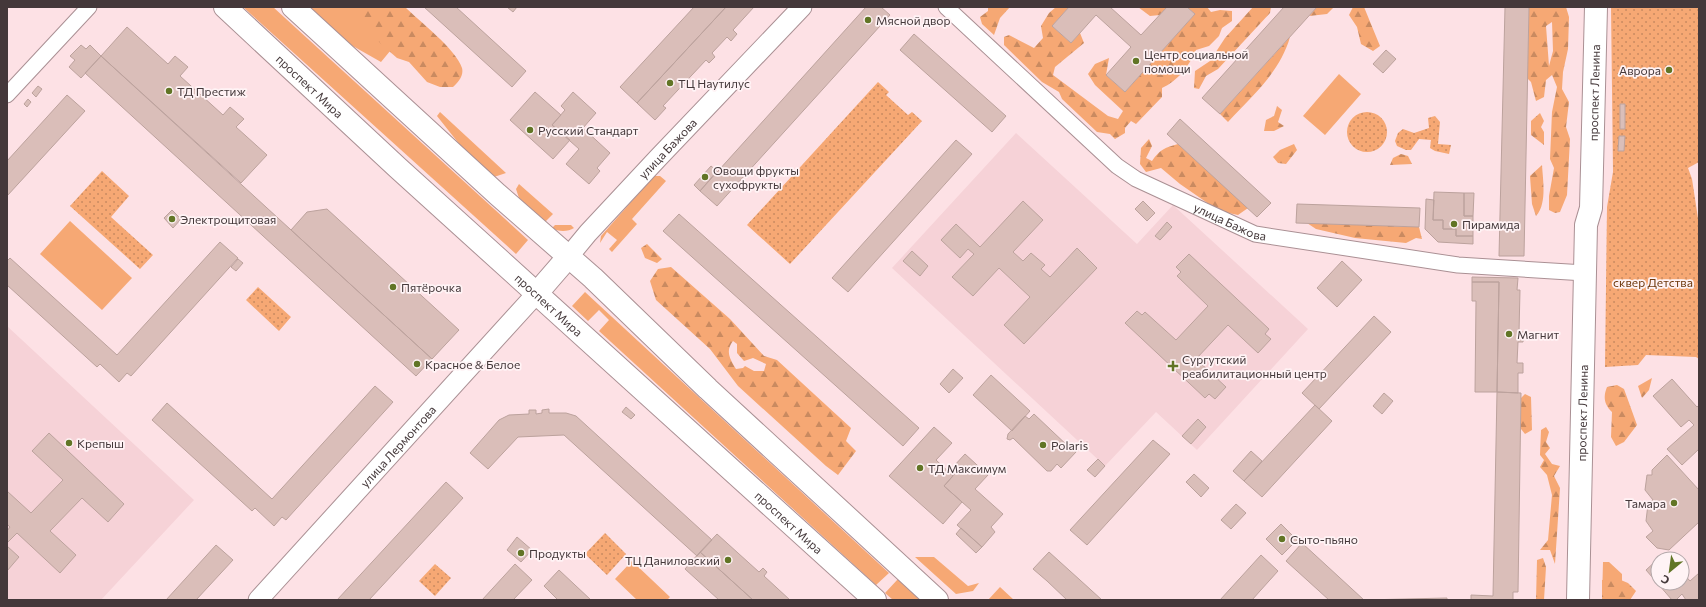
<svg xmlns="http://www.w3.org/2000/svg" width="1706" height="607" viewBox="0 0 1706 607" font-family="Commissioner,sans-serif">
  <defs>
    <pattern id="forest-firs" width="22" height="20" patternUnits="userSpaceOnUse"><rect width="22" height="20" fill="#f6a874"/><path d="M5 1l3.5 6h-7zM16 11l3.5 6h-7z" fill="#c98a60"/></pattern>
    <pattern id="park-dots" width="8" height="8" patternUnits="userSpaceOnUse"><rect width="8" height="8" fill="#f6a874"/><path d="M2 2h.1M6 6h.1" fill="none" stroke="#c98a60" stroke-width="1.8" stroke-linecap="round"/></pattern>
  </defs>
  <rect width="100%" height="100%" fill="#fde1e5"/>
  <!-- built -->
  <path fill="#f6d2d7" d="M1016,133L1137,244L1173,205L1308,329L1197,450L1156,412L1105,466L892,268Z
    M7,326L194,500L101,600H7Z"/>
  <!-- green -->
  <path fill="#f6a874" d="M243,7H273L528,240L516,254Z
    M309,7H366L400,39L381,62L351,45Z
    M1339,74L1361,94L1325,135L1303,116Z
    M440,112L506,173L494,177L460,145L437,116Z
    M654,176H660L666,181L632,219L637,224L612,252L609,249L617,240L607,232L600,243L601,236Z
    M519,184L553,214L545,222L519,198L516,189Z
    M70,221L132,278L102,310L40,254Z
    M555,225H571L574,228C568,232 558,232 552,228Z
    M585,292L889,573L876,585L599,331L609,320L599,310L588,321L572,306Z
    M915,557H934L968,586L979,583L973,591L956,594Z
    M632,561L670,597L667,600H637L615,579Z
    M1603,562H1609L1622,574V600H1602Z
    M898,579L921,600H893L885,593Z
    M1000,587L1014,600H988Z"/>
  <!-- forest -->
  <path fill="url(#forest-firs)" fill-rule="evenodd" d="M349,7H405C419,21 456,49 462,68C464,76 458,82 453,87H440L427,82L409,62L397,58L381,44Z
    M988,7H1010L1000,18L994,35L982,24L980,17L988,11Z
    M1056,7H1069L1052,26L1071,43L1080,33L1084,43L1055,67L1053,75L1108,116L1118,119L1123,111L1095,85L1088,74L1095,64L1109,58L1106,75L1125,92L1195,14L1187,7H1207L1211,12L1220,10L1232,11V21L1222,28L1219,36L1209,46L1196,50C1189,66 1178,81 1162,88V97L1136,124L1131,121L1125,128V133L1115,139L1110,134L1097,132L1062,99L1059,92L1042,82L1004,45V37L1009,35L1034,48L1043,38L1041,26L1049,13Z
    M1138,7H1167L1160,15L1150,16Z
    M1253,7H1271L1270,13L1218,69L1206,76L1199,89L1194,88L1195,71L1210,61L1225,38Z
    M1317,7H1334L1327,14L1309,16Z
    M1353,7H1364L1380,46L1373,51L1361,44L1357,27L1349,15Z
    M1529,7H1566L1569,17L1568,49L1563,72L1562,89L1569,102L1566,127L1570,139L1567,195L1560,212L1555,213L1549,210V196L1554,168L1550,159L1552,112L1557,87L1552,75L1546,80L1544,97L1536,101L1531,82L1527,78ZM1552,22L1553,51L1549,66L1546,26Z
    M1290,37C1280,72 1253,95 1228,122L1220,114Z
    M1277,106L1282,110L1278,122L1284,126L1274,131H1264L1266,120L1274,116Z
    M1540,113L1544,121L1541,127L1544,132V145L1531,135V121Z
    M1149,139L1152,146L1146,158L1152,161C1159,150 1166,147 1178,144L1248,208L1238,215L1219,211L1180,184L1161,168L1146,172L1140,164L1141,148Z
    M1294,144L1297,150L1286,164L1278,163L1273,157L1280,150Z
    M1401,154L1408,156L1412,164L1390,165L1393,158Z
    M1542,165C1543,181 1547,204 1536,216L1532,204L1530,176Z
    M1307,223L1419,227L1422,239L1416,238L1406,243L1355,238L1316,229Z
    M647,244L662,259L657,263L645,258L641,248Z
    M671,267L730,319L764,356L777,360L851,428L846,441L856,451L838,475L826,466L738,386L710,349L656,300L650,281L658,269ZM733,341L737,344V353L744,361L753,358L766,364L764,371H754L745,366L743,368L736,369C730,359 725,351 733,341Z
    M1652,378L1649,390L1642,398L1638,386Z
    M1617,385L1624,389L1637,425L1624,442L1616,446L1611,437L1612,412C1604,404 1603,397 1607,387Z
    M1525,394L1531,397L1532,430L1525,434L1521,429V398Z
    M1546,427L1549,432L1546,442L1550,448L1545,454L1552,464L1560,466L1554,476L1560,488L1555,564L1550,550H1540L1548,540L1552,495L1547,475L1540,467L1544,460L1540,455L1541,430Z
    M1543,558L1546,567L1544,600H1536L1537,560Z
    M1616,578L1628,583L1636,591L1630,600H1602V580Z"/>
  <!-- park -->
  <path fill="url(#park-dots)" d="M1611,7H1699V162L1688,168L1692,179L1699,225V359L1696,357L1646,355L1638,365L1605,367L1607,207L1613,172Z
    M878,82L889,92L886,95L908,115L912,112L922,121L790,264L747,225Z
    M1347 132a20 20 0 1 1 40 0a20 20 0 1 1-40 0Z
    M1435,116L1440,122L1438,144L1451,145L1449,154L1435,151L1430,148L1431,140L1419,139L1411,150H1406L1397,146L1395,141L1398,133L1403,129L1414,133L1429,128L1428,118Z
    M102,171L129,196L111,217L153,255L140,269L70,206Z
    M258,287L291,317L279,331L246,300Z
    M605,533L626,554L607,575L585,554Z
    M435,564L451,578L435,596L419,581Z"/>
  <!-- building -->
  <path fill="#dabeb9" stroke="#bca29d" d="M424,7H456L526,71L512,87Z
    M507,7H517L513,12Z
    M694,7H726L637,103L620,87Z
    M726,7H754L733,30L737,34L731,41L727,37L712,53L715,57L709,63L706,60L663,106L666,108L655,120L637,103Z
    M866,7H881L890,15L717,206L700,191Z
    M1069,7H1110L1141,35L1167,7H1187L1195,14L1125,92L1106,75L1131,47L1096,15L1071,43L1052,26Z
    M1284,7H1317L1220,114L1202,98Z
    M1505,7H1529L1524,256H1499Z
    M127,27L168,64L175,56L188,67L180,76L223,115L230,107L244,119L236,127L267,155L241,183L101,56Z
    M914,34L1006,116L992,132L900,50Z
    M81,45L86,49L90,45L101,56L81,78L69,67L75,60L70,56Z
    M1386,50L1396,59L1383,73L1373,64Z
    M101,56L432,359L416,376L85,73Z
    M38,86L42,89L36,97L32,93Z
    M535,92L561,115L552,125L570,140L553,159L510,120Z
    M573,92L596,113L583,128L610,153L597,168L600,171L589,184L566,164L579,149L552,125L565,110L561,106Z
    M67,95L85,111L7,196V161Z
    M28,99L31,102L27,107L24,104Z
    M1620,104H1625V129H1620Z
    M1180,119L1271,203L1257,217L1167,134Z
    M1619,136H1625L1624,151H1618Z
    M956,140L972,154L848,292L832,278Z
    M711,166L717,171L700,191L694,185Z
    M1434,192L1464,193V216H1473V236H1456V229H1443V220H1433Z
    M1464,193H1474L1473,216H1464Z
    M1426,199L1434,200L1433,220H1443V229H1456V236H1473V244L1438,242L1425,229Z
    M1023,201L1043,220L1013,252L1023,261L1031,253L1045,265L1041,269L1050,277L1077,248L1097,268L1024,344L1004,325L1030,297L999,268L973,296L952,277L974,254L968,249L960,258L941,240L956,224L980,247Z
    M1143,201L1155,213L1147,221L1135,209Z
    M1297,204L1420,208L1419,227L1296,223Z
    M327,209L459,330L432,359L291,230L307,212Z
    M172,210L181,219L173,228L164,218Z
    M679,214L919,428L903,446L663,231Z
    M1167,222L1172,227L1160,240L1155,236Z
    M220,242L238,258L131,376L127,373L119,382L100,364L97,367L7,285V261L10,258L117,355Z
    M912,251L928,266L920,276L903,261Z
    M1189,254L1269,329L1265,334L1271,339L1258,353L1228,325L1196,359L1226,387L1215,399L1209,394L1205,398L1125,323L1137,311L1142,315L1145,312L1176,340L1208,306L1177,276L1181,272L1176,267Z
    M238,259L243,263L236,271L231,267Z
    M1342,261L1362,280L1337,307L1317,288Z
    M1472,277L1518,278L1517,290H1520L1519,332H1524L1523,342H1518L1517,363H1523V373H1518V393L1497,392L1499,282H1472Z
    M1472,282H1499L1497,392H1475L1476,301H1472Z
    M1374,316L1391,332L1319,409L1302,393Z
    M953,369L963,378L949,393L940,384Z
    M991,375L1030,411L1012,431L973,395Z
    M1672,379L1697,407L1699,405V449L1682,465L1667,449L1694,425L1689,420L1681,427L1653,396Z
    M375,386L393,402L286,520L282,517L274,526L255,508L252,511L152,420L167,403L272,499Z
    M1497,392L1521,393L1518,592H1513V600H1471V595L1493,596Z
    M1384,393L1393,401L1382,414L1373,406Z
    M1315,405L1332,421L1262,497L1244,481Z
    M626,407L635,415L631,419L622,412Z
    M549,409V413H566L576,416L712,540L697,556L564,435L518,437L488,469L470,453L499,420L509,415L529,414V410H536V414L542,413V410Z
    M1034,414L1070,448L1076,447V452L1061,468L1057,464L1051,471H1047L1013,438L1010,440L1007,439L1008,434L1025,416L1029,419Z
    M1198,419L1206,427L1191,444L1182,436Z
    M934,427L952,443L936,460L953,476L944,486L962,502L943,524L889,476Z
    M49,433L124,504L108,522L82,498L50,531L76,555L60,573L17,533L7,543V531L10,527L7,524V491L31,513L63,480L32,451Z
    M1153,440L1170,454L1087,545L1070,530Z
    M1251,451L1262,461L1244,481L1233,471Z
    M965,454L988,475L975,489L1003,514L991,527L995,532L982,547L957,525L971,510L944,486L957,471L953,467Z
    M1667,455L1699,490V522L1669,550L1657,548L1646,537L1653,531L1646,521L1648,504L1653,500L1645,490L1647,475H1652V470Z
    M1098,459L1105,466L1095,477L1087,470Z
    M1194,474L1209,488L1201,497L1186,482Z
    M446,482L463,498L443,520L369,600H337Z
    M1236,504L1246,513L1231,529L1221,520Z
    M1281,524L1297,540L1282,555L1266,539Z
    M961,528L982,547L976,553L956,534Z
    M717,534L759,572L763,568L767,572L764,576L790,600H753L700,552Z
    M517,537L532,550L521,562L507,550Z
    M1302,543L1364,600L1447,598V600H1329L1286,561Z
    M216,545L233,560L196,600H166Z
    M7,546L19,557L7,571Z
    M700,552L753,600H719L685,569Z
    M1049,552L1080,580L1102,600H1067L1047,581L1033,569Z
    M1665,553L1670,559H1658Z
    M1261,555L1278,571L1260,591L1252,600H1220Z
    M1658,559V583H1682V572L1690,581L1699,573V600H1686L1682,594L1676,600H1672L1646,570Z
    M515,564L532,580L513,600H482Z
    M559,570L591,600H558L544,586Z"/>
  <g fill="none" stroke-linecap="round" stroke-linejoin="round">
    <defs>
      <g id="minor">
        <path id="s1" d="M946,7L1117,166L1136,179L1255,234L1458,265L1585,273"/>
        <path d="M7,95L89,7"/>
      </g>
      <g id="tertiary">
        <path id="s2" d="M569,256L588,233L658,158L802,7"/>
        <path id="s3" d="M258,600L537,293"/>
      </g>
      <g id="primary">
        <path id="s4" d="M225,7L398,168L875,600"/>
        <path d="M293,7L497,194L593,278L708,389L937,600"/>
        <path d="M537,293L569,256"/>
        <path id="s5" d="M1578,600L1586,225L1591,208L1596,7"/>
      </g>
    </defs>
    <!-- minor casing -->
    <use href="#minor" stroke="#aa9094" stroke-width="17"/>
    <!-- tertiary casing -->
    <use href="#tertiary" stroke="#aa9094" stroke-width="21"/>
    <!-- primary casing -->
    <use href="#primary" stroke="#aa9094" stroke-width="24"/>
    <!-- minor -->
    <use href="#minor" stroke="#fff" stroke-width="15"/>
    <!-- tertiary -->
    <use href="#tertiary" stroke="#fff" stroke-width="19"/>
    <!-- primary -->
    <use href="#primary" stroke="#fff" stroke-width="22"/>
  </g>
  <!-- markers -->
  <g fill="#617525" stroke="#fff3f5" stroke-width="1.5">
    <circle cx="868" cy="20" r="4"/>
    <circle cx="1136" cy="61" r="4"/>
    <circle cx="1669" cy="70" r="4"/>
    <circle cx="670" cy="83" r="4"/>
    <circle cx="169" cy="91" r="4"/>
    <circle cx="530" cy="130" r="4"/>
    <circle cx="705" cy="177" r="4"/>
    <circle cx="172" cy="219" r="4"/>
    <circle cx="1454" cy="224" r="4"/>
    <circle cx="393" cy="287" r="4"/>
    <circle cx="1509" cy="334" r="4"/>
    <circle cx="417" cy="364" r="4"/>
    <path d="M1171 360h4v4h4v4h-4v4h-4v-4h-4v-4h4z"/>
    <circle cx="69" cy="443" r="4"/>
    <circle cx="1043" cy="445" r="4"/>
    <circle cx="920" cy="468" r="4"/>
    <circle cx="1674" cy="503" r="4"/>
    <circle cx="1282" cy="539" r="4"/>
    <circle cx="521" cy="553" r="4"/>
    <circle cx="728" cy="560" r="4"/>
  </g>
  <g text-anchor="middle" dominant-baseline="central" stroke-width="3.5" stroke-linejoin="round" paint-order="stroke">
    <!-- poi labels -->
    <g font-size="12" fill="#44383a" stroke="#fff3f5" text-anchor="start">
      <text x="876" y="20">Мясной двор</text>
      <text x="1144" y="54">Центр социальной<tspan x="1144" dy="14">помощи</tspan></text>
      <text x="1661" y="70" text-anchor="end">Аврора</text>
      <text x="678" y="83">ТЦ Наутилус</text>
      <text x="177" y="91">ТД Престиж</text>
      <text x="538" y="130">Русский Стандарт</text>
      <text x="713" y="170">Овощи фрукты<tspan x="713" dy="14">сухофрукты</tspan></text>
      <text x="180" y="219">Электрощитовая</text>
      <text x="1462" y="224">Пирамида</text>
      <text x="401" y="287">Пятёрочка</text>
      <text x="1517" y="334">Магнит</text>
      <text x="1182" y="359">Сургутский<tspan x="1182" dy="14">реабилитационный центр</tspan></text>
      <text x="425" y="364">Красное &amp; Белое</text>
      <text x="77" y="443">Крепыш</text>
      <text x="1051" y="445">Polaris</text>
      <text x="928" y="468">ТД Максимум</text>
      <text x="1666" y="503" text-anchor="end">Тамара</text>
      <text x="1290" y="539">Сыто-пьяно</text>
      <text x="529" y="553">Продукты</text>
      <text x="720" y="560" text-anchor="end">ТЦ Даниловский</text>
    </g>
    <!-- street labels -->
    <g font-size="12" fill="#44383a" stroke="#fff3f5">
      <text stroke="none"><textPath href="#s4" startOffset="116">проспект Мира</textPath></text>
      <text stroke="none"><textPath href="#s5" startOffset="508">проспект Ленина</textPath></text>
      <text stroke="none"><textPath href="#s2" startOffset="146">улица Бажова</textPath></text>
      <text stroke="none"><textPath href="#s1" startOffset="360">улица Бажова</textPath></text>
      <text stroke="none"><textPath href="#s4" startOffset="440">проспект Мира</textPath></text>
      <text stroke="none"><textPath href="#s5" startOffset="187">проспект Ленина</textPath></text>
      <text stroke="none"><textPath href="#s3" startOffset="208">улица Лермонтова</textPath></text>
      <text stroke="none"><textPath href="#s4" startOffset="764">проспект Мира</textPath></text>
    </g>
    <!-- park labels -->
    <g font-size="12" fill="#6e370b" stroke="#fff3f5">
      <text x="1653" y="282">сквер Детства</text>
    </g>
  </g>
  <!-- border -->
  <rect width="1706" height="607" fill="none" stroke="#44383a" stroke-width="16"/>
  <!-- north arrow -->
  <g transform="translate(1670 571) rotate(209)"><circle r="19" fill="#fff3f5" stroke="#b4a8aa"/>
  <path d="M0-3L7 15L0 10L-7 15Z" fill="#617525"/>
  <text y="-6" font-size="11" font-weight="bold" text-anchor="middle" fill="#44383a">С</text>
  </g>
</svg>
